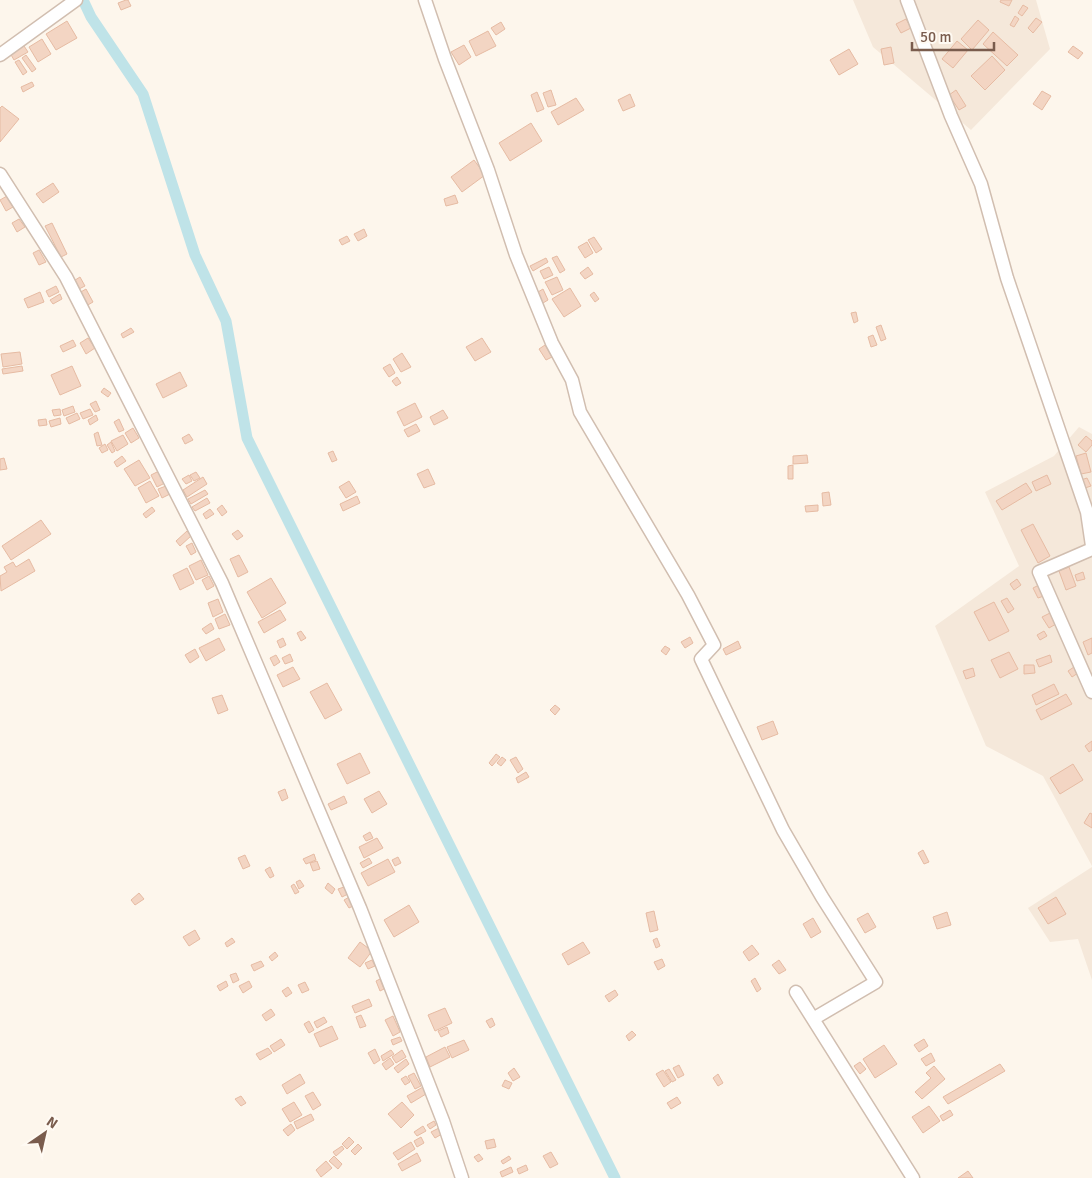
<svg xmlns="http://www.w3.org/2000/svg" width="1092" height="1178" viewBox="0 0 1092 1178" font-family="Signika,sans-serif">
  <rect width="100%" height="100%" fill="#fdf6ec"/>
  <!-- residential -->
  <path fill="#f5e8da" d="M853,0H1036L1050,49L971,130L873,47Z
    M1079,427L1092,434V866L1043,776L986,746L935,626L1019,566L985,492L1054,456Z
    M1092,867V980L1078,939L1050,942L1028,908Z"/>
  <g fill="none" stroke-linecap="round" stroke-linejoin="round">
    <!-- canal -->
    <path stroke="#bfe3e8" stroke-width="11" d="M83,0L91,17L143,94L195,255L226,321L247,438L615,1178"/>
  </g>
  <!-- building -->
  <path fill="#f3d5c3" stroke="#e6bba3" d="M126,0H128L131,6L121,10L118,3Z
    M1001,0H1012L1009,6L1000,2Z
    M1023,5L1028,8L1022,16L1018,13Z
    M1015,16L1019,19L1014,27L1010,25Z
    M1036,18L1042,22L1033,33L1028,28Z
    M906,19L911,28L901,33L896,24Z
    M978,20L989,30L972,50L961,39Z
    M67,21L77,38L56,50L46,34Z
    M501,22L505,29L496,35L491,28Z
    M488,31L496,46L476,56L469,41Z
    M993,32L1018,55L1007,66L983,44Z
    M42,39L51,54L38,62L29,47Z
    M957,41L968,50L953,68L942,59Z
    M464,45L471,57L459,65L451,52Z
    M24,46L28,52L14,60L10,53Z
    M1073,46L1083,53L1078,59L1068,52Z
    M891,47L894,63L884,65L881,49Z
    M849,49L858,64L839,75L830,60Z
    M26,55L36,69L32,72L22,58Z
    M992,56L1005,70L985,90L971,76Z
    M19,60L27,72L23,75L15,62Z
    M32,82L34,86L23,92L21,87Z
    M551,90L556,105L548,107L543,93Z
    M956,90L966,106L959,110L949,95Z
    M1042,91L1051,96L1042,110L1033,104Z
    M537,92L544,109L537,112L531,95Z
    M630,94L635,106L623,111L618,100Z
    M576,98L584,110L558,125L551,112Z
    M2,106L19,119L0,142V108Z
    M531,123L542,141L510,161L499,143Z
    M474,160L485,175L462,192L451,177Z
    M53,183L59,192L43,203L36,194Z
    M455,195L458,203L446,206L444,199Z
    M7,196L13,207L6,211L0,200Z
    M19,219L25,227L17,232L12,223Z
    M52,223L67,254L61,257L45,226Z
    M364,229L367,236L358,241L354,234Z
    M347,236L350,241L342,245L339,240Z
    M594,237L602,249L596,253L588,240Z
    M587,242L593,253L585,258L578,247Z
    M39,250L46,262L39,265L33,253Z
    M557,256L565,270L560,273L552,258Z
    M546,258L548,262L533,271L530,266Z
    M549,267L553,275L544,279L540,271Z
    M588,267L593,274L585,279L580,273Z
    M80,277L85,286L77,290L72,282Z
    M557,277L563,290L552,295L545,282Z
    M56,286L59,292L49,297L46,291Z
    M570,288L581,306L564,317L552,299Z
    M86,289L93,302L86,306L79,293Z
    M543,289L548,300L543,303L538,292Z
    M40,292L44,302L28,308L24,299Z
    M594,292L599,299L595,302L590,295Z
    M60,294L62,299L53,304L50,300Z
    M856,312L858,321L854,323L851,313Z
    M881,325L886,339L881,341L876,327Z
    M131,328L134,332L123,338L121,334Z
    M873,335L877,345L871,347L868,337Z
    M88,338L95,348L86,354L80,343Z
    M482,338L491,352L475,361L466,347Z
    M73,340L76,346L63,352L60,346Z
    M545,345L552,357L546,360L539,349Z
    M20,352L22,364L3,367L1,354Z
    M402,353L411,367L401,372L393,359Z
    M390,364L395,373L389,377L383,368Z
    M22,366L23,371L3,374L2,369Z
    M72,366L81,386L60,395L51,375Z
    M180,372L187,386L163,398L156,384Z
    M397,377L401,383L396,386L392,381Z
    M104,388L111,393L108,397L101,392Z
    M96,401L100,410L95,412L90,404Z
    M415,403L422,417L404,426L397,412Z
    M73,406L75,412L64,416L62,410Z
    M60,409L61,415L54,416L52,410Z
    M90,409L93,415L83,419L80,413Z
    M443,410L448,418L434,425L430,417Z
    M77,413L80,419L69,424L66,418Z
    M96,415L98,420L90,425L88,420Z
    M60,418L61,424L51,427L49,421Z
    M46,419L47,425L39,426L38,420Z
    M119,419L124,430L119,432L114,422Z
    M416,424L420,431L408,437L404,430Z
    M133,428L139,438L131,443L125,433Z
    M98,432L102,445L97,446L94,434Z
    M189,434L193,440L185,444L182,438Z
    M123,435L128,444L117,451L111,441Z
    M1086,436L1092,441V445L1086,452L1078,445Z
    M111,442L115,451L112,453L107,445Z
    M105,444L108,450L102,453L99,448Z
    M333,451L337,460L332,462L328,453Z
    M1086,453L1091,472L1081,474L1076,456Z
    M807,455L808,463L793,464V456Z
    M122,456L126,461L117,467L114,462Z
    M4,458L7,469L0,470V459Z
    M139,460L150,478L135,486L124,469Z
    M793,465V479H788V466Z
    M428,469L435,484L424,488L417,474Z
    M159,471L165,483L157,487L151,475Z
    M196,472L200,478L194,481L190,475Z
    M189,475L192,481L186,484L182,479Z
    M1047,475L1051,484L1036,491L1032,482Z
    M203,477L207,484L187,497L183,490Z
    M1087,478L1091,486L1085,488L1081,480Z
    M150,481L159,496L146,503L138,488Z
    M349,481L356,492L346,498L339,487Z
    M1026,483L1032,492L1002,510L996,501Z
    M166,486L170,494L162,498L158,489Z
    M205,490L208,494L191,504L188,499Z
    M829,492L831,505L823,506L822,493Z
    M357,496L360,503L343,511L340,504Z
    M207,498L210,503L195,511L192,507Z
    M222,505L227,512L222,516L217,509Z
    M818,505V511L806,512L805,506Z
    M152,507L155,511L146,518L143,514Z
    M210,509L214,514L206,519L203,514Z
    M41,520L51,534L11,560L2,546Z
    M1033,524L1050,556L1038,563L1021,530Z
    M238,530L243,536L237,540L232,534Z
    M187,531L191,536L180,546L176,541Z
    M192,543L196,552L191,555L186,546Z
    M239,555L248,572L238,577L230,559Z
    M29,559L35,571L1,591L0,576L7,572L4,567L13,562L16,567Z
    M201,560L208,575L196,580L189,566Z
    M1069,567L1076,586L1066,590L1059,571Z
    M187,568L194,583L180,590L173,575Z
    M1083,572L1085,579L1077,581L1075,575Z
    M209,576L214,586L207,590L202,580Z
    M271,578L286,603L262,618L247,592Z
    M1017,579L1021,585L1014,590L1010,584Z
    M1039,585L1044,596L1038,598L1033,588Z
    M1007,598L1014,609L1008,613L1001,601Z
    M218,599L223,612L213,617L208,603Z
    M994,602L1009,631L989,641L974,612Z
    M280,610L286,620L264,633L258,622Z
    M1050,613L1056,624L1049,628L1042,617Z
    M225,614L230,625L219,629L215,619Z
    M211,623L214,629L206,634L202,629Z
    M301,631L306,638L301,641L297,633Z
    M1044,631L1047,636L1040,640L1037,635Z
    M690,637L693,643L685,648L681,642Z
    M219,638L225,650L206,661L199,648Z
    M283,638L286,645L280,648L277,641Z
    M1092,638V653L1088,655L1083,642Z
    M738,641L741,648L726,655L723,649Z
    M665,646L670,649L666,655L661,651Z
    M195,649L199,657L190,663L185,655Z
    M1009,652L1018,669L1000,678L991,660Z
    M290,654L293,661L285,664L282,658Z
    M276,655L280,662L274,666L270,658Z
    M1050,655L1052,662L1039,667L1036,660Z
    M1024,665H1034L1035,673L1024,674Z
    M293,667L300,679L283,687L277,675Z
    M1074,667L1078,673L1072,677L1068,671Z
    M973,668L975,676L966,679L963,671Z
    M327,683L342,710L325,719L310,692Z
    M1054,684L1059,694L1036,705L1032,695Z
    M1066,694L1072,704L1041,720L1036,710Z
    M222,695L228,710L218,714L212,698Z
    M555,705L560,709L555,715L550,710Z
    M773,721L778,734L762,740L757,727Z
    M1092,741V750L1089,752L1085,746Z
    M360,753L370,773L347,784L337,764Z
    M496,754L500,757L492,766L489,763Z
    M502,757L506,760L501,766L497,763Z
    M516,757L523,769L518,773L510,760Z
    M1073,764L1083,780L1060,794L1050,778Z
    M526,772L529,777L518,783L516,778Z
    M285,789L288,798L282,801L278,792Z
    M379,791L387,804L372,813L364,799Z
    M344,796L347,803L331,810L328,804Z
    M1090,813L1092,814V828L1084,823Z
    M370,832L373,838L366,841L363,836Z
    M377,838L383,848L364,858L359,847Z
    M923,850L929,862L924,864L918,853Z
    M314,854L316,860L306,864L303,859Z
    M245,855L250,866L243,869L238,858Z
    M398,857L401,863L395,866L392,860Z
    M369,858L372,863L363,868L360,863Z
    M388,859L395,872L368,886L361,873Z
    M317,861L320,869L313,871L310,863Z
    M270,867L274,876L270,878L265,870Z
    M300,880L304,886L299,889L296,882Z
    M328,883L335,889L332,894L325,888Z
    M294,884L299,892L295,894L291,886Z
    M344,887L348,894L342,897L338,889Z
    M139,893L144,899L135,905L131,900Z
    M351,896L355,905L349,908L344,900Z
    M1056,897L1066,914L1048,924L1038,908Z
    M409,905L419,922L394,937L384,920Z
    M654,911L658,930L650,932L646,913Z
    M947,912L951,925L937,929L933,917Z
    M868,913L876,927L865,933L857,919Z
    M813,918L821,932L811,938L803,924Z
    M195,930L200,939L189,946L183,937Z
    M232,938L235,942L227,947L225,943Z
    M657,938L660,946L656,948L653,940Z
    M360,942L372,951L360,967L348,958Z
    M583,942L590,953L568,965L562,954Z
    M752,945L759,954L749,961L743,952Z
    M275,952L278,956L272,961L269,957Z
    M662,959L665,966L658,970L654,962Z
    M372,960L375,966L368,969L365,963Z
    M779,960L786,970L779,974L772,965Z
    M261,961L264,966L254,971L251,965Z
    M236,973L239,980L233,983L230,975Z
    M755,978L761,989L757,992L751,981Z
    M380,979L384,989L380,991L376,981Z
    M226,981L228,986L220,991L217,986Z
    M249,981L252,987L243,993L239,986Z
    M305,982L309,990L302,993L298,985Z
    M288,987L292,993L286,997L282,991Z
    M615,990L618,995L609,1002L605,996Z
    M369,999L372,1006L355,1013L352,1006Z
    M445,1008L452,1023L435,1031L428,1015Z
    M271,1009L275,1015L266,1021L262,1015Z
    M361,1015L366,1026L360,1028L356,1017Z
    M393,1016L400,1032L393,1036L385,1020Z
    M324,1017L327,1022L317,1028L314,1022Z
    M492,1018L495,1025L490,1028L486,1021Z
    M309,1021L314,1030L309,1033L304,1024Z
    M332,1026L338,1039L320,1047L314,1034Z
    M447,1027L449,1033L441,1037L438,1031Z
    M632,1031L636,1035L629,1041L626,1036Z
    M400,1037L402,1041L393,1045L391,1040Z
    M281,1039L285,1045L274,1052L270,1046Z
    M924,1039L928,1046L919,1052L914,1045Z
    M464,1040L469,1050L452,1058L447,1047Z
    M884,1045L897,1064L875,1078L863,1059Z
    M445,1047L450,1057L430,1067L426,1057Z
    M268,1048L272,1053L260,1060L256,1054Z
    M375,1049L380,1060L374,1064L368,1053Z
    M391,1050L394,1054L383,1061L381,1056Z
    M402,1050L406,1057L396,1063L392,1057Z
    M931,1053L935,1061L926,1066L921,1059Z
    M390,1058L394,1064L386,1070L382,1064Z
    M406,1059L409,1064L398,1073L394,1068Z
    M860,1062L866,1069L860,1074L854,1066Z
    M1000,1064L1005,1071L948,1104L943,1097Z
    M679,1065L684,1075L678,1078L673,1068Z
    M934,1066L945,1079L922,1099L915,1092L931,1078L926,1073Z
    M514,1068L520,1077L513,1081L508,1073Z
    M669,1069L676,1080L672,1082L665,1071Z
    M663,1070L671,1082L664,1087L656,1074Z
    M414,1073L421,1086L415,1089L408,1076Z
    M300,1074L305,1083L287,1094L282,1085Z
    M718,1074L723,1083L718,1086L713,1078Z
    M406,1076L410,1082L405,1085L401,1079Z
    M505,1080L512,1083L509,1089L502,1086Z
    M423,1087L426,1094L411,1103L407,1096Z
    M313,1092L321,1105L313,1110L305,1096Z
    M241,1096L246,1103L241,1106L235,1099Z
    M677,1097L681,1103L671,1109L667,1103Z
    M294,1102L302,1115L290,1122L282,1109Z
    M402,1102L414,1115L401,1128L388,1114Z
    M929,1106L940,1121L923,1133L912,1117Z
    M950,1110L953,1115L943,1121L940,1116Z
    M311,1114L314,1120L297,1129L294,1122Z
    M434,1121L436,1125L430,1129L427,1125Z
    M291,1124L295,1130L288,1136L283,1130Z
    M423,1126L426,1131L417,1136L414,1132Z
    M439,1128L442,1134L435,1138L431,1132Z
    M349,1137L354,1142L347,1149L342,1144Z
    M421,1137L424,1143L417,1147L414,1141Z
    M494,1139L496,1147L487,1149L485,1141Z
    M411,1142L415,1149L398,1160L393,1153Z
    M358,1144L362,1148L355,1155L351,1151Z
    M342,1146L344,1149L336,1156L333,1152Z
    M551,1152L558,1164L550,1168L543,1156Z
    M417,1153L421,1161L402,1171L398,1164Z
    M479,1154L483,1159L478,1162L474,1157Z
    M334,1156L342,1164L338,1169L329,1161Z
    M509,1156L511,1159L503,1164L501,1161Z
    M326,1161L332,1168L321,1177L316,1170Z
    M526,1165L528,1170L519,1174L517,1169Z
    M511,1167L513,1172L502,1177L500,1172Z
    M968,1171L973,1178H958Z"/>
  <g fill="none" stroke-linecap="round" stroke-linejoin="round">
    <defs>
      <path id="street" d="M425,0L445,59L488,170L516,255L552,343L572,380L580,412L688,595L714,645L701,659L783,830L822,897L876,982L813,1019
        M907,0L951,116L981,184L1007,278L1087,512L1092,546
        M0,55L76,0
        M0,174L66,277L222,583L360,908L443,1121L462,1178
        M1092,549L1039,572L1092,692
        M796,992L913,1178"/>
    </defs>
    <!-- street casing -->
    <use href="#street" stroke="#d1beb0" stroke-width="15"/>
    <!-- street -->
    <use href="#street" stroke="#fff" stroke-width="12"/>
  </g>
  <!-- north arrow -->
  <g transform="translate(45 1133) rotate(34)" stroke="#fffaf3" stroke-width="4" paint-order="stroke">
  <path d="M0-4L9 19L0 12L-9 19Z" fill="#7a5c4d"/>
  <text y="-8" font-size="14" font-weight="bold" text-anchor="middle" fill="#7a5c4d">N</text>
  </g>
  <!-- scale -->
  <path d="M912 42v8h82v-8" fill="none" stroke="#7a5c4d" stroke-width="2.5"/>
  <text x="920" y="42" font-size="15" fill="#7a5c4d" stroke="#fffaf3" stroke-width="4" paint-order="stroke">50 m</text>
</svg>
